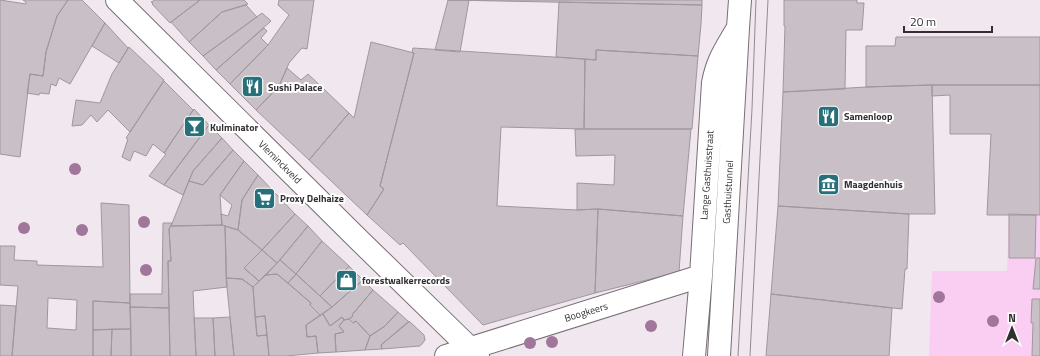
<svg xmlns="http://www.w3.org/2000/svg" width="1040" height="356" viewBox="0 0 1040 356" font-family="'Titillium Web',sans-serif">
  <rect width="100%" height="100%" fill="#f1e8ef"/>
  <!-- green -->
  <path fill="#facdf2" d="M1009,214L1040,215V356H929L932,271H1007Z"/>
  <!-- building -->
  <path fill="#c9c0c7" stroke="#a0979e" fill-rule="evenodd" d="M0,0L26,4V2L23,0H68L57,16L46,52L43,76L30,74L20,157L0,154Z
    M68,0H82L105,23L70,84L59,78L56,86L51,84L49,94L40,93L39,95L27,93L30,74L43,76L46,52L57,16Z
    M155,0H200L170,23L152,4L153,3L151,2Z
    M200,0H244L248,4L222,12L189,42L171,22Z
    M279,0H314L307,49L302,48L289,63L279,86L256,110L230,84L268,45L289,15L278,5Z
    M448,0H469L460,52L435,50Z
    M448,0H702V5Z
    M784,0H857V3H864L862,30H846L845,89L783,92L785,26H784Z
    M559,2L702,5L701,24L698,56L596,50V60L556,57Z
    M246,5L257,17L203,56L189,42L222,12Z
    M262,13L271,21L216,70L203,56Z
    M105,23L128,48L119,63L92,46Z
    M264,28L267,31L261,38L268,45L230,84L216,70Z
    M896,37H1040V85H932L866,87V46H895Z
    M371,42L414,53L380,186L384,189L367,215L309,160L349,113L354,118Z
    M129,47L164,80L130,132L108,110L97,122L91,115L82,125L72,126L76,100L100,103L112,74Z
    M413,48L585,59L584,129L501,127L497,206L577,210L598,209L595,293L483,325L403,243L400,245L367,215L384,189L380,186L414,53H412Z
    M596,50L698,56L692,129H584L585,59L596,60Z
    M287,68L301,80L308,74L349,113L309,160L256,110L279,86Z
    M164,81L193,110L164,153L153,144L146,156L134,151L130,161L122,157L128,139L126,138Z
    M932,85L935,214H909L778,206L783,92L866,87Z
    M932,85H1040V215H987L991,134H950V95L932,96Z
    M194,109L209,125L164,185L149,176L166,154L164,153Z
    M209,125L222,138L193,171L183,195L164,185Z
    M575,129H691L683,216L598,209L577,210V183L614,185L615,155L576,156Z
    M222,138L233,150L203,185L189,181L193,171Z
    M233,150L244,161L220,195L222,225L171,226L189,181L203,185Z
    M244,161L258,175L242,200L238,230L222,225L221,214L228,216L232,205L220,195Z
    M258,175L295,214L262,250L238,230L242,200Z
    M101,203L129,205L130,303L93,301V356H12L18,286L0,285V246H15L14,260L37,261V265L103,267ZM48,298L77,300L76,330L47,328Z
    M778,206L909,214L907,269H905L902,309L771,294Z
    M598,209L683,216L679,272L595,293Z
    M295,214L308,226L277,263L262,250Z
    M1009,214L1036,215L1035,258H1009Z
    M163,223H172L169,229L171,261H168L169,308L130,307V294H162Z
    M222,225L225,226L227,287L193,291L196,356H170L168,261H171L169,229L171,226Z
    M225,226L238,230L262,250L244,268L259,281L253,287L242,279L226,278Z
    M308,226L322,241L296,274L280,260Z
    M322,241L349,266L320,296L296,274Z
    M262,250L277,263L259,281L244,268Z
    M1036,258H1040V289H1033Z
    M280,260L296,274L288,283L277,274L266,275Z
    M349,266L363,280L332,307L320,296Z
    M277,274L311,303L310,305L320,315L306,325L307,337L316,336L318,353L286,356H269L265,316L255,317L253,287L266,275Z
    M296,274L332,307L320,315L310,305L311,303L288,283Z
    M226,278L242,279L253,287L257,336L267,335L269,356H234Z
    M363,280L373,290L352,315L353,316L349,319L344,320L342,317L330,326L323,314L332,307Z
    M373,290L398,312L385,326L370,336L356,321L353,323L349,319L353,316L352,315Z
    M771,294L892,308L889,356H766Z
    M1032,299H1040V356H1032L1033,323H1031Z
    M93,301L130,303L131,329L93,330Z
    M0,305L16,306L12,356H0Z
    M130,307L169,308L170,356H131Z
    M398,312L409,322L381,345L382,349L365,350L370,336L385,326Z
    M323,314L330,326L342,317L344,320L339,326L344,332L335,334L336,352L318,353L316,336L307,337L306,325Z
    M265,316L267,335L257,336L255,317Z
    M230,317L234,356H215L213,318Z
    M194,318H213L215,356H196Z
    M349,319L353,323L356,321L370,336L365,350L336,352L335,334L344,332L339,326L344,320Z
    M409,321L424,335L425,340L422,344L420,346L382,349L381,345Z
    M112,329H131V356H111Z
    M112,329L111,356H93V330Z"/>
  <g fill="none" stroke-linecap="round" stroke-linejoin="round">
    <defs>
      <path id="minor" d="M117,0L359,240L478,356
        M446,356L701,276
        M694,356L701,276L713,83C717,61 725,50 736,31
        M719,356L738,28L740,0"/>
    </defs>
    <!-- minor casing -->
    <use href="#minor" stroke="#776f75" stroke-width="24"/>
    <!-- minor -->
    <use href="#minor" stroke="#fff" stroke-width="22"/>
    <!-- tram -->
    <path stroke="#928c90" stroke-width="1" d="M738,356L752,109L756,0
      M750,356L768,0"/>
  </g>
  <!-- trees -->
  <g fill="#a0779b">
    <circle cx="75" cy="169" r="6"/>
    <circle cx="144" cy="222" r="6"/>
    <circle cx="24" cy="228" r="6"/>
    <circle cx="82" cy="230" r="6"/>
    <circle cx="146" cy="270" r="6"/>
    <circle cx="939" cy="297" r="6"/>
    <circle cx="993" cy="321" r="6"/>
    <circle cx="651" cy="326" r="6"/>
    <circle cx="552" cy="342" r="6"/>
    <circle cx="530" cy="343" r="6"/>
  </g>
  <!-- icons -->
  <defs>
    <symbol id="restaurant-square" viewBox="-11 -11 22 22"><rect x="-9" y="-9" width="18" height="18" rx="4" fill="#27707a" stroke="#fff"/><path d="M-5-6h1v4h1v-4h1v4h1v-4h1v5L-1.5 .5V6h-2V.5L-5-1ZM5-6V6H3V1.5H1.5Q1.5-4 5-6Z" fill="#fff"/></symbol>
    <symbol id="bar-square" viewBox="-11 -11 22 22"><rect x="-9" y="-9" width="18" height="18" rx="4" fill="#27707a" stroke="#fff"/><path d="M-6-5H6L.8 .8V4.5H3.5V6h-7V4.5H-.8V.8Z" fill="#fff"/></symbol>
    <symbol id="museum-square" viewBox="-11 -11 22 22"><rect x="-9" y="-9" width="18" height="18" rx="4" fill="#27707a" stroke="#fff"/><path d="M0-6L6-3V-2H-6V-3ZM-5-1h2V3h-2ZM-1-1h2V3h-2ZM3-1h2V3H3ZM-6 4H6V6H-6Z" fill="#fff"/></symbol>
    <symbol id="supermarket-square" viewBox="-11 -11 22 22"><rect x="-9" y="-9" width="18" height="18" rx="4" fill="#27707a" stroke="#fff"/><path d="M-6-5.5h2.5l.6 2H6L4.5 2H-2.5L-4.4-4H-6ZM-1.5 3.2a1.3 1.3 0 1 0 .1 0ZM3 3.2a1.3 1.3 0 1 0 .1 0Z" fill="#fff"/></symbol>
    <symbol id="shop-square" viewBox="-11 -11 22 22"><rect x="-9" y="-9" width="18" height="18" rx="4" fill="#27707a" stroke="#fff"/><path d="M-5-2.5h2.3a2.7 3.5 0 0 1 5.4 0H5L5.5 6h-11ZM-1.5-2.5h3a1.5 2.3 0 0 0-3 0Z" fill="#fff"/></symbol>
  </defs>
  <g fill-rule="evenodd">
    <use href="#restaurant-square" x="240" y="74" width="25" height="25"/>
    <use href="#restaurant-square" x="816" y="104" width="25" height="25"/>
    <use href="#bar-square" x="182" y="114" width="25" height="25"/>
    <use href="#museum-square" x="816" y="172" width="25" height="25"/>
    <use href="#supermarket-square" x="252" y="186" width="25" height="25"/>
    <use href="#shop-square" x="334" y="268" width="25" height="25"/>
  </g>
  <g text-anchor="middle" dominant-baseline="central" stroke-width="4" stroke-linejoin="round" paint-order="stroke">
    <!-- poi labels -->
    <g font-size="10" font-weight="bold" fill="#322f31" stroke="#fff" text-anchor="start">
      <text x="268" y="87">Sushi Palace</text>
      <text x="844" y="116">Samenloop</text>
      <text x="210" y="127">Kulminator</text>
      <text x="844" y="184">Maagdenhuis</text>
      <text x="280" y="198">Proxy Delhaize</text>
      <text x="362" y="280">forestwalkerrecords</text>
    </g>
    <!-- street labels -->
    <g font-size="10" fill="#322f31" stroke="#fff">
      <text transform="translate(280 162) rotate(45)">Vleminckveld</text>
      <text transform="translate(707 175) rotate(-86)">Lange Gasthuisstraat</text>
      <text transform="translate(728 192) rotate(-87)">Gasthuistunnel</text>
      <text transform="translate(586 312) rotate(-17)">Boogkeers</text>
    </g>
  </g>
  <!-- north arrow -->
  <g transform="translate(1012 328)" stroke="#ffffff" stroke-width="3" paint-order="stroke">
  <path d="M0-3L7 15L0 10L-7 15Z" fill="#322f31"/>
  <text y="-6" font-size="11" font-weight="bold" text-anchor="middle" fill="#322f31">N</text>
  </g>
  <!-- scale -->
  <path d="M904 26v6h88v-6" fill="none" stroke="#322f31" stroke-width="2"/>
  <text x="910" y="26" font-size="12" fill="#322f31" stroke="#ffffff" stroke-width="3" paint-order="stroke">20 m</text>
</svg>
